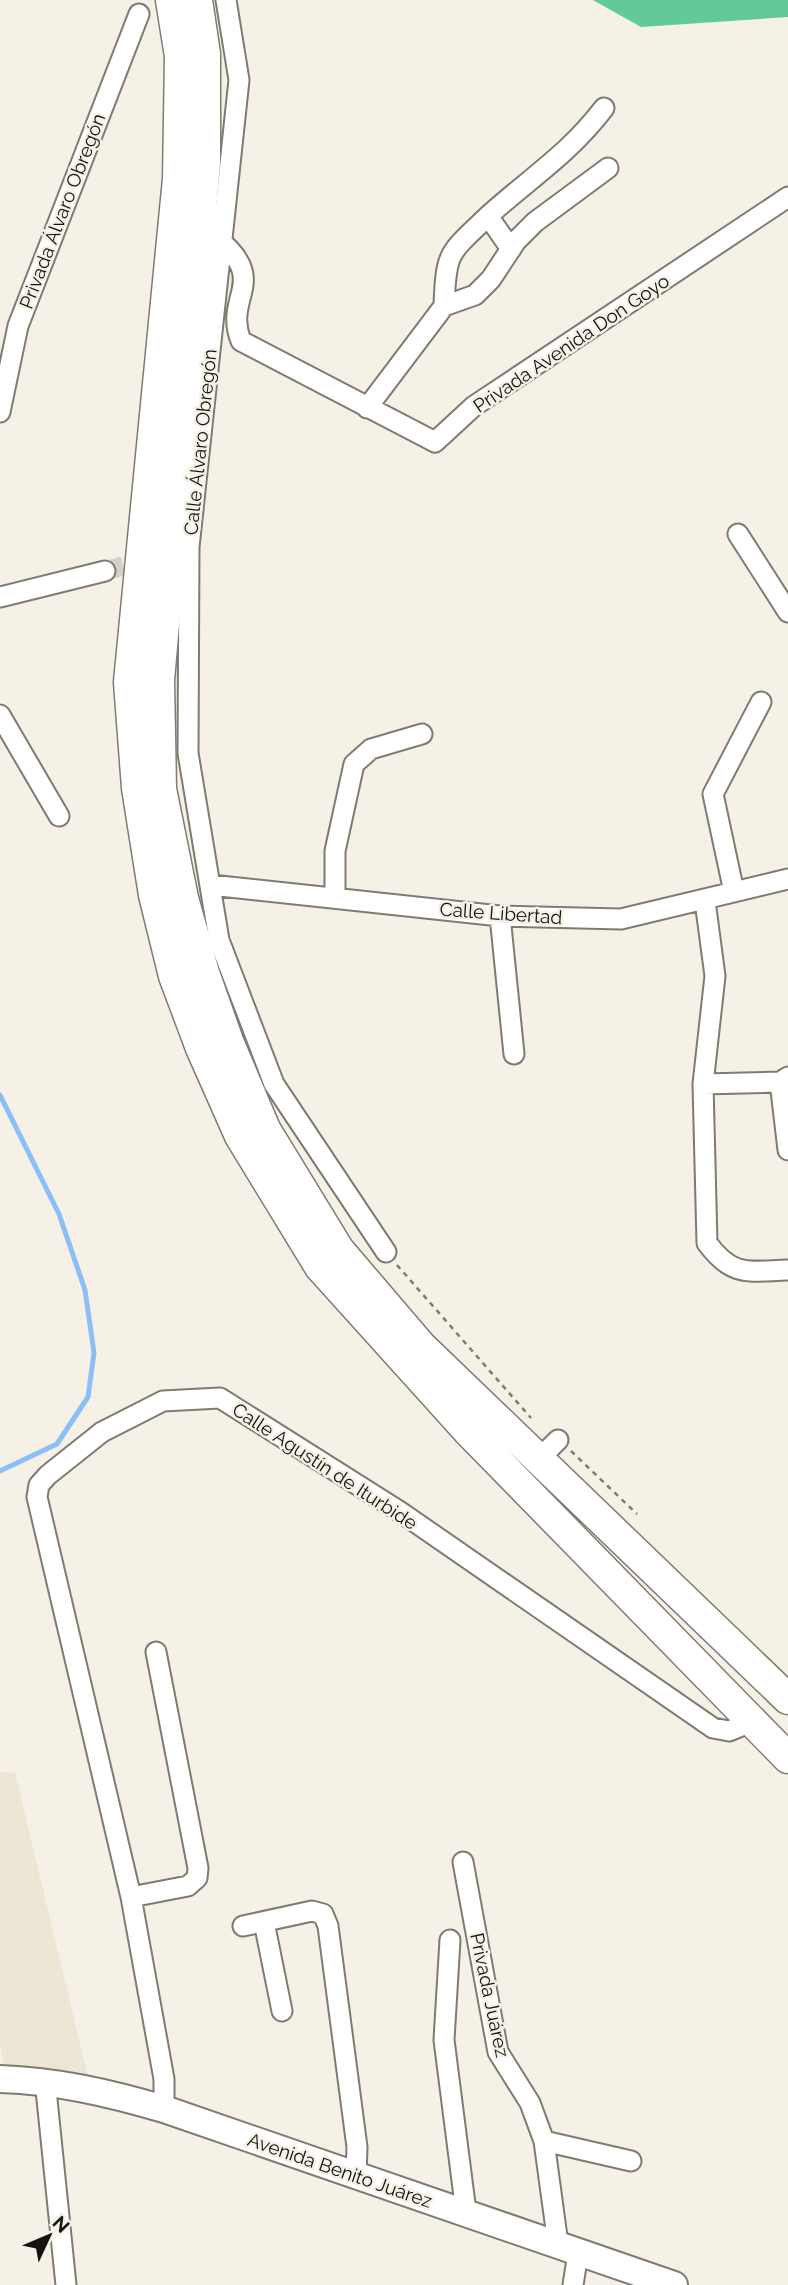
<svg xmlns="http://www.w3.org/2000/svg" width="788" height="2285" viewBox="0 0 788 2285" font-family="Raleway,sans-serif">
  <rect width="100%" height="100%" fill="#f5f1e7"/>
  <!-- built -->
  <path fill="#ede6d5" d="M0,1772L15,1773L89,2081L5,2073L0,2045Z"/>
  <!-- forest -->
  <path fill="#62c99a" d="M593,0H788V17L641,27Z"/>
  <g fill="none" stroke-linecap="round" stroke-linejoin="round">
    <!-- stream -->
    <path stroke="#8dbff7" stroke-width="5" d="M0,1095L59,1214L85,1290L94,1353L88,1397L57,1444L0,1471"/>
    <!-- minor-tunnel -->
    <path stroke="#d3d0c7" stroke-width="19" stroke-dasharray="19 10" stroke-linecap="butt" d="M105,571L151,558"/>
    <defs>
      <path id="minor" d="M226,0L239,80L189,547L188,753L219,940L274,1084L386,1252
        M216,237C271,282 223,296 241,341L435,442L474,406L788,197
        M511,249L488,216C530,178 569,154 604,108
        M444,306C446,250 449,254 488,216
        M367,408L444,306L475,295L491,279L516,241L535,222L608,168
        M0,412L18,326L139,14
        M738,534L788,612
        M0,597L105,571
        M0,715L59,816
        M211,885L500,916L621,919L788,879
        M734,892L713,794L761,702
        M335,897V851L354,764L371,749L422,734
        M705,901L715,976L703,1084L707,1243C733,1278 748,1271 788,1270
        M500,916L514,1054
        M780,1082L788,1150
        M703,1084L780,1082L788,1077
        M538,1460L558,1440
        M463,1862L498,2052L530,2103L544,2141L558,2244
        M131,1897L188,1886L197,1878L198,1868L156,1652
        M264,1922L282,2011
        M243,1926L312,1911L323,1914L328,1926L357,2147L356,2176
        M450,1940L444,2040L466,2212
        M45,2080L66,2285
        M164,2109V2079L131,1897L37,1497L39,1485L48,1475L102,1432L163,1401L220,1398L399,1511L713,1728L729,1731L751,1722
        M544,2141L631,2161
        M573,2285L578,2253"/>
      <path id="major" d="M0,2079C58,2081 109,2093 164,2109L674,2285"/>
      <path id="highway" d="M171,0L180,56L178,179L129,682L137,788L154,895L174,976L201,1048L240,1136L320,1267L468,1431L788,1758
        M197,0L205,54V164L159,680L161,789L183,898L204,973L228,1041L265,1129L339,1250L421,1346L788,1699"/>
    </defs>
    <!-- minor casing -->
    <use href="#minor" stroke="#7f7b72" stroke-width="23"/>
    <!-- major casing -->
    <use href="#major" stroke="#7f7b72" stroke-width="30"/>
    <!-- highway casing -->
    <use href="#highway" stroke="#7f7b72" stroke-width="33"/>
    <!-- path -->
    <path stroke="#7e7c75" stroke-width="2.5" stroke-dasharray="5 5" stroke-linecap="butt" d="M397,1265L531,1418
      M571,1451L637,1514"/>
    <!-- minor -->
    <use href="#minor" stroke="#fff" stroke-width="19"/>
    <!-- major -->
    <use href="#major" stroke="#fff" stroke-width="26"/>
    <!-- highway -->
    <use href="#highway" stroke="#fff" stroke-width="30"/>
  </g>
  <g text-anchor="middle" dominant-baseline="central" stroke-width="5" stroke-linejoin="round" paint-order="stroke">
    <!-- street labels -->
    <g font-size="19" fill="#14130f" stroke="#f5f1e7">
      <text transform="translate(62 211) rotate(-69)">Privada Álvaro Obregón</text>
      <text transform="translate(571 343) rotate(-34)">Privada Avenida Don Goyo</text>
      <text transform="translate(200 442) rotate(-84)">Calle Álvaro Obregón</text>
      <text transform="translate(501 913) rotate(4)">Calle Libertad</text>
      <text transform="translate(325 1466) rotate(33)">Calle Agustín de Iturbide</text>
      <text transform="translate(490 1995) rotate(78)">Privada Juárez</text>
      <text transform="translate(340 2170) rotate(19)">Avenida Benito Juárez</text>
    </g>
  </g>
  <!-- north arrow -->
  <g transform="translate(49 2236) rotate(46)" stroke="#f5f1e7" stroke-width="5" paint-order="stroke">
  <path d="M0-5L12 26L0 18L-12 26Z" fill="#14130f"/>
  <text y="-10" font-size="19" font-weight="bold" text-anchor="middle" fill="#14130f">N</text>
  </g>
</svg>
